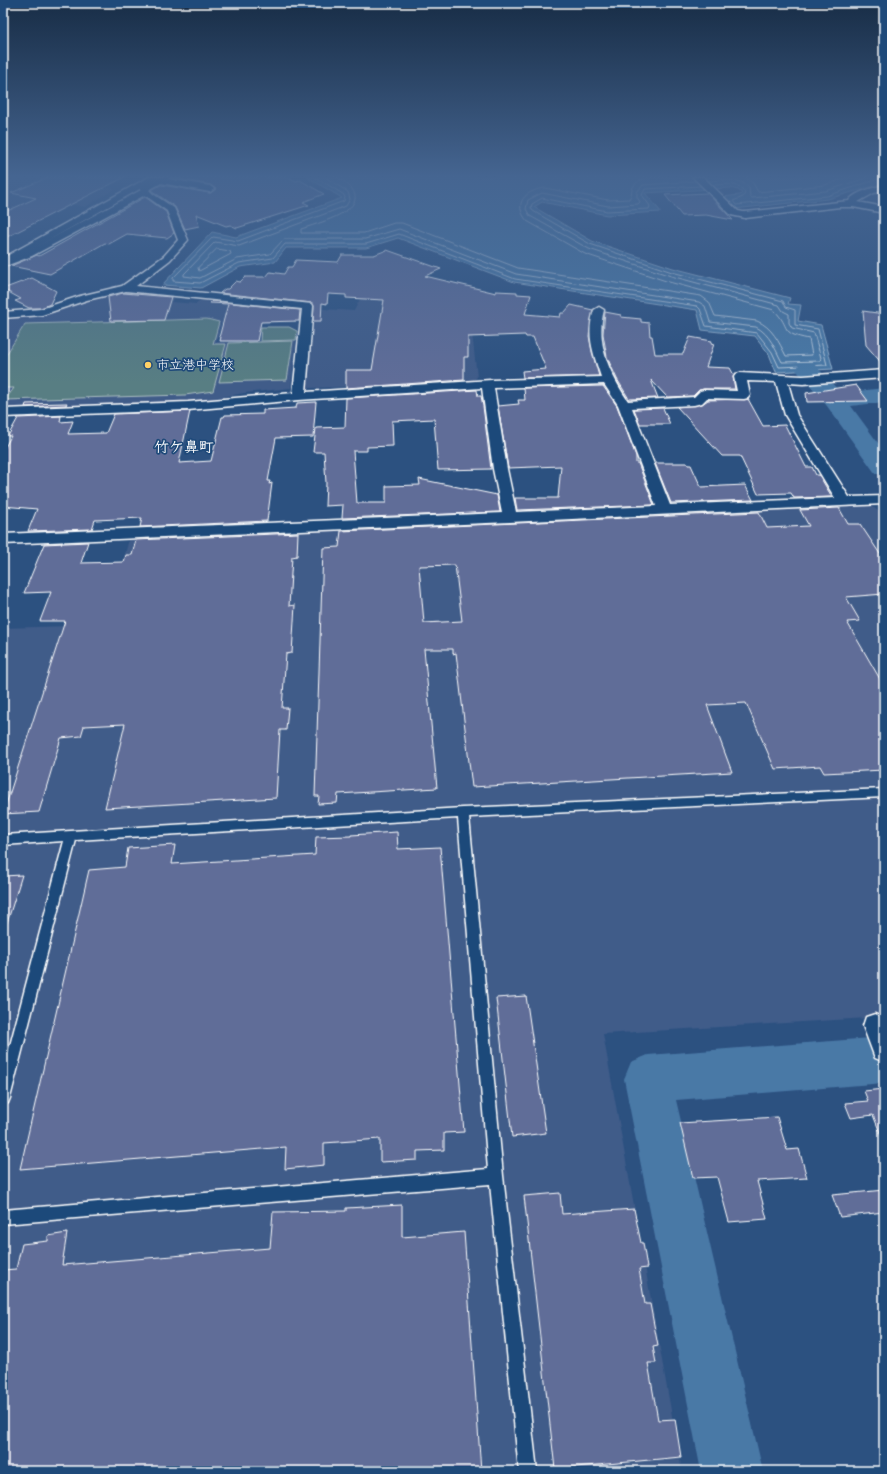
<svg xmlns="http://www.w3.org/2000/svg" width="887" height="1474" viewBox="0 0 887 1474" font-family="'Indie Flower','Klee One',sans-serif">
  <rect width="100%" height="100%" fill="#2c5180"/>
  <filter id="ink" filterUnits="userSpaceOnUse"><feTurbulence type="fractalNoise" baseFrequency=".025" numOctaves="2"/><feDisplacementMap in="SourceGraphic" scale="8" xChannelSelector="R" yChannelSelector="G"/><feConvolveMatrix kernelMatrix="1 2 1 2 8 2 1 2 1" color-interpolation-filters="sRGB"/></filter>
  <g filter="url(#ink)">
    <!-- built -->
    <path fill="#405c89" d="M3,177H49L115,189L85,207L40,198L3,215Z
      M132,290L176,295L171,302L196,304L203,298L229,300L216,342L296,340L291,388L244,393L191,403L3,410V317L65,307L95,298Z
      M363,293L468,297L477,377L472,382L354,385L350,387L308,388L304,386L310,308L354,311Z
      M871,506L884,515V1017L603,1034L682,1471H3V628L105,625L130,536Z"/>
    <!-- green -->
    <path fill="#587e83" stroke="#acbec1" d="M207,319L219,322L213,344H226L213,391L185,395L5,400L14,388H3V360L25,324Z
      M261,327H289L297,331L296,340L260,341Z
      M293,341L287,380L219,382L229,343Z"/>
    <!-- water -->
    <path fill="#4a79a6" stroke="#92afca" d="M307,177H884V183L828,199L734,209L721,197L740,195L742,193L738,190L730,188L645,193L661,212L607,215L542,202L534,207L592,241L673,268L790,298L788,304L801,305L798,321L821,325L833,369L776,372L769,354L755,336L702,330L697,310L514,282L398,238L366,248H286L275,262L240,267L201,288L162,285L212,232L236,237L342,198Z"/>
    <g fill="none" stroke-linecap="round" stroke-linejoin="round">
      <!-- shore -->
      <path stroke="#b7c9db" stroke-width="1" d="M315,177L343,194L345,197L344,201L238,241L213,237L173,278V281L200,283L239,263L273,258L285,244H366L399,234L515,279L697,306L700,309L706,326L757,333L772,352L779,367L827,365L818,329L795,325V310L786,307L783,301L672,272L590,244L533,211L531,208L532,204L542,198L607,211L649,209L650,206L642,195L645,189L701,186
        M325,177L348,192L350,199L346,206L239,246L215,242L184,274V276L200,278L237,259L270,254L284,239H365L399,229L516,274L699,302L705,306L710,322L756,327C770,334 775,349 782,362L820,361L821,358L814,333L792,328L789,323V314L783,311L779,305L671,276L589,249L530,216L526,209L528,200L542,193L608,206L638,204L640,202L637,197V192L643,185L696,181
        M337,177C385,205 326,221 301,229V233H364L394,223H402L518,268L701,296L709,302L715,316L757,321C772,327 779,342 786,356L812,355L809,339C778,333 792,328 774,310L669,282L585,254L527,221C512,203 526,190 545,188L608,200L629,199C632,195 631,191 633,187C639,176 656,177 667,177
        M745,177L753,183L758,192L825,185L849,177
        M708,181C723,180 737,177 749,187L750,197L752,198L826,191L869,177
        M713,185C724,185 739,181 745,193L743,197L733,201L736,205L827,196L878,179H884
        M217,249L230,251L231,254L199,271L198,268Z"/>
      <!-- river -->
      <path fill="#4a79a6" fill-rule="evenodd" d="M807,363L815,365L841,393L884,388V402L851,406L884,451V476L875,473L827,406L796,370L799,365Z
        M884,1037V1083L676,1100L763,1471H701L624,1079L631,1062L648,1055Z"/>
    </g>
    <!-- building -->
    <path fill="#616d98" stroke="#fff" fill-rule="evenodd" d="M49,177H125L3,239V213L36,198L11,193Z
      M171,177H288L296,181L300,180L324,194L303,202L309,205L237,228L230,225L226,226L196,214L199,226L185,229L175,207L151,190L161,185L210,193L216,189L210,185Z
      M707,193L733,220L706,215L682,216L665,195Z
      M145,197L166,212L174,233L167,238L127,234L109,244L105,243L50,274L11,266L37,255L39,256Z
      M387,250L441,269L425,276L496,293V291L517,292V294L531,295L525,314L560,317L561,313H564L571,305L593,310L589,336L592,352L599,376L523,378L522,371L546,369L533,337H526L525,335L468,337V357H464V380L346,388V370H372L384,300L346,298V295L328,294L327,304L322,303L321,321H313L314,306L312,303L220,293L225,289H228L236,281L240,282L245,277H266L270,272L284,274L288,267H292L296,260L338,262L342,255H374Z
      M32,278L56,291L50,304L41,308H29L15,301L21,299L3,289Z
      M123,293L171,297L164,320L111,321L108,297Z
      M212,301L300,310L299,321L261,322L257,341H220L221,337H219L220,334L228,304L210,303Z
      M863,311L884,314V366L866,345Z
      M605,312L621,315V317L641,319V322L649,323L650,336H652L655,354H683L690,337L712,341L711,343L714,344L706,367L730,368L734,375L733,377L735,389H704L699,390L693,396L667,397L651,380L658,398L629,399L617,379L607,357L603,334Z
      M856,385L868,401L807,402L806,393Z
      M603,386L617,406L636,456V463H638L654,505L517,510L515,498H558L561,466L508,468L498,406L519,404L518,400H525L524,388Z
      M477,390L478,396H481L483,406L491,469L438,470L434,419L392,421L393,446L367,447V451H353L357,503H386V486L420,485L419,479L497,495L500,512L342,518L343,505L325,506L326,483L324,452H313L316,428L345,427L346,398Z
      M748,399L763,426L785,425L806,467H812L816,475H819L832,497L794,498L791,493L758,494L740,456H722L677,407L702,404L708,400Z
      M316,402L313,437L276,438L268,481H270L269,484L272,483L267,521L140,527L142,518L95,520L92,529L28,531L37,509L3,506V451L11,436H8L18,418L61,416L60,422L73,421L68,434L106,433L114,414L190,411L179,463L211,461L222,417H224L225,415L263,414V410L296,408L297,403Z
      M67,403L66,405L25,407L26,404Z
      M663,408L670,424H640L634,409Z
      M655,463H687L688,465H691L701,487L745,485L753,500L671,503Z
      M839,508L848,524H860L884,560V594L846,597L860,621L847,622L884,686V770L824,773L820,766L775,769L746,703L707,705L732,772L472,787L456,653L453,654V649H424L437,788L338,794L337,803L318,804L319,796H315L323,548L339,547L341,531L759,512L767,528L809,526L800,510ZM455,565L462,621L424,623L419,566Z
      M298,533L297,556L292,557L289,606L295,605L292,653L286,654L282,708H288L286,730H280L276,798L105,808L125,724L84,726L81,736L61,738L39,812L3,814L65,621H40L51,592L24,593L44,544L88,542L81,563L124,562L126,555H132L136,540Z
      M397,832L398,849L440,847L464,1132L444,1133V1150L417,1151V1160L380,1162V1139L324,1143V1165L285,1169L286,1147L20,1169L89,870L125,867L128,848L175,845L172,864L315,855L316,837L351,836V835Z
      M22,875L7,923L3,922V876Z
      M526,996L546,1133L512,1137L496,998Z
      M884,1089V1140H883L873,1115L851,1118L845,1103L868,1101L864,1091Z
      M777,1117L787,1150L799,1149L807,1178L757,1181L767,1219L729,1222L717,1177L693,1178L680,1123Z
      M884,1190V1212L840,1217L832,1195Z
      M560,1193L562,1214L634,1209L641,1243H643L647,1268L639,1269L645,1304H650L658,1346L653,1347L656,1363H648L658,1420L675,1419L681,1457L555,1469L524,1196Z
      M402,1205V1237L464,1232L481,1471H3V1270L16,1269L22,1244L48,1241V1236L67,1233L62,1265L270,1248L273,1212L346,1211V1208Z"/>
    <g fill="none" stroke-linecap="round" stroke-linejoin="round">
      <defs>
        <path id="lane" d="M884,789V797L469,817L503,1176L537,1471H519L490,1184L3,1224V1210L488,1169L458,818L76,840L10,1098L8,1103L3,1105V1072L64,841L3,845V835L463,808Z"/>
        <path id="street" d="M160,177H170L168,179L210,186L214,189L210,192L161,183L149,190L153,194L174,208L188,240L170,260L136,286L312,304L313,306L306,392L491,380L601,377C593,352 586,335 594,310L599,307L604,310C595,343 610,374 628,401L694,397L700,391L704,390L737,391L734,377L736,374L740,373L803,376L884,370V378L803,384L788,383L797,415L849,497L884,496V504L510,522L3,544V534L502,513L493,469L482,388L299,400L188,410L3,417V409L188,402L293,393L302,309L126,291L87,300L42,315L3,318V312L41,309L80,296L122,286L164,256L178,240L167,211L145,195L32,256L3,267V261L26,252L141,190V187ZM747,381L776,382L785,415L835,498L670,505L632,408L694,405L702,403L707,398L744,399L748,398L750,395ZM604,384L618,405L656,506L516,512L507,469L494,388Z
          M884,185V191L874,193L858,202L884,207V213L853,207H840L745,218L741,215L745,212L849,201C854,192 874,188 884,185Z
          M875,1014L884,1018V1062L875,1058L863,1026L866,1017Z"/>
        <path id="secondary" d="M149,177H161L3,266V258Z
          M693,177H703L738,211L749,213L750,215L749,217L745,218L731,215Z"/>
      </defs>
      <!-- lane casing -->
      <use href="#lane" stroke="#fff" stroke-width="3"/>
      <!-- street casing -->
      <use href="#street" stroke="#fff" stroke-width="3"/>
      <!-- secondary casing -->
      <use href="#secondary" stroke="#fff" stroke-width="3"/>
      <!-- lane -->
      <use href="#lane" fill="#1f4a7a" fill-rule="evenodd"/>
      <!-- street -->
      <use href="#street" fill="#1f4a7a" fill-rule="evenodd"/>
      <!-- secondary -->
      <use href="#secondary" fill="#1f4a7a" fill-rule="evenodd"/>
    </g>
  </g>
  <!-- sky -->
  <linearGradient id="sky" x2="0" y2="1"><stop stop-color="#182d46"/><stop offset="0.46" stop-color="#456591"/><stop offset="1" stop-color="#456591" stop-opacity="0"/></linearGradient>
  <rect width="887" height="383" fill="url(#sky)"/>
  <!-- markers -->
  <circle fill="#ffd166" stroke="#1f4a7a" stroke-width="1.5" cx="148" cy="365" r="4"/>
  <g text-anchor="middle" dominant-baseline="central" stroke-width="3.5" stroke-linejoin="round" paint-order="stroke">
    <!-- far-poi labels -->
    <g font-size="13" fill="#fff" stroke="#1f4a7a" text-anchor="start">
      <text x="156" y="365">市立港中学校</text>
    </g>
    <!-- far-quarter labels -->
    <g font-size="15" font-weight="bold" fill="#fff" stroke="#1f4a7a">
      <text x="184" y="448">竹ケ鼻町</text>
    </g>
  </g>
  <!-- margin -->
  <rect width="887" height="1474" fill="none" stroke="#1f4a7a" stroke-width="16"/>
  <rect x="8" y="8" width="871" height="1458" fill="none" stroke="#fff" stroke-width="1.5" filter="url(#ink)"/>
</svg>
